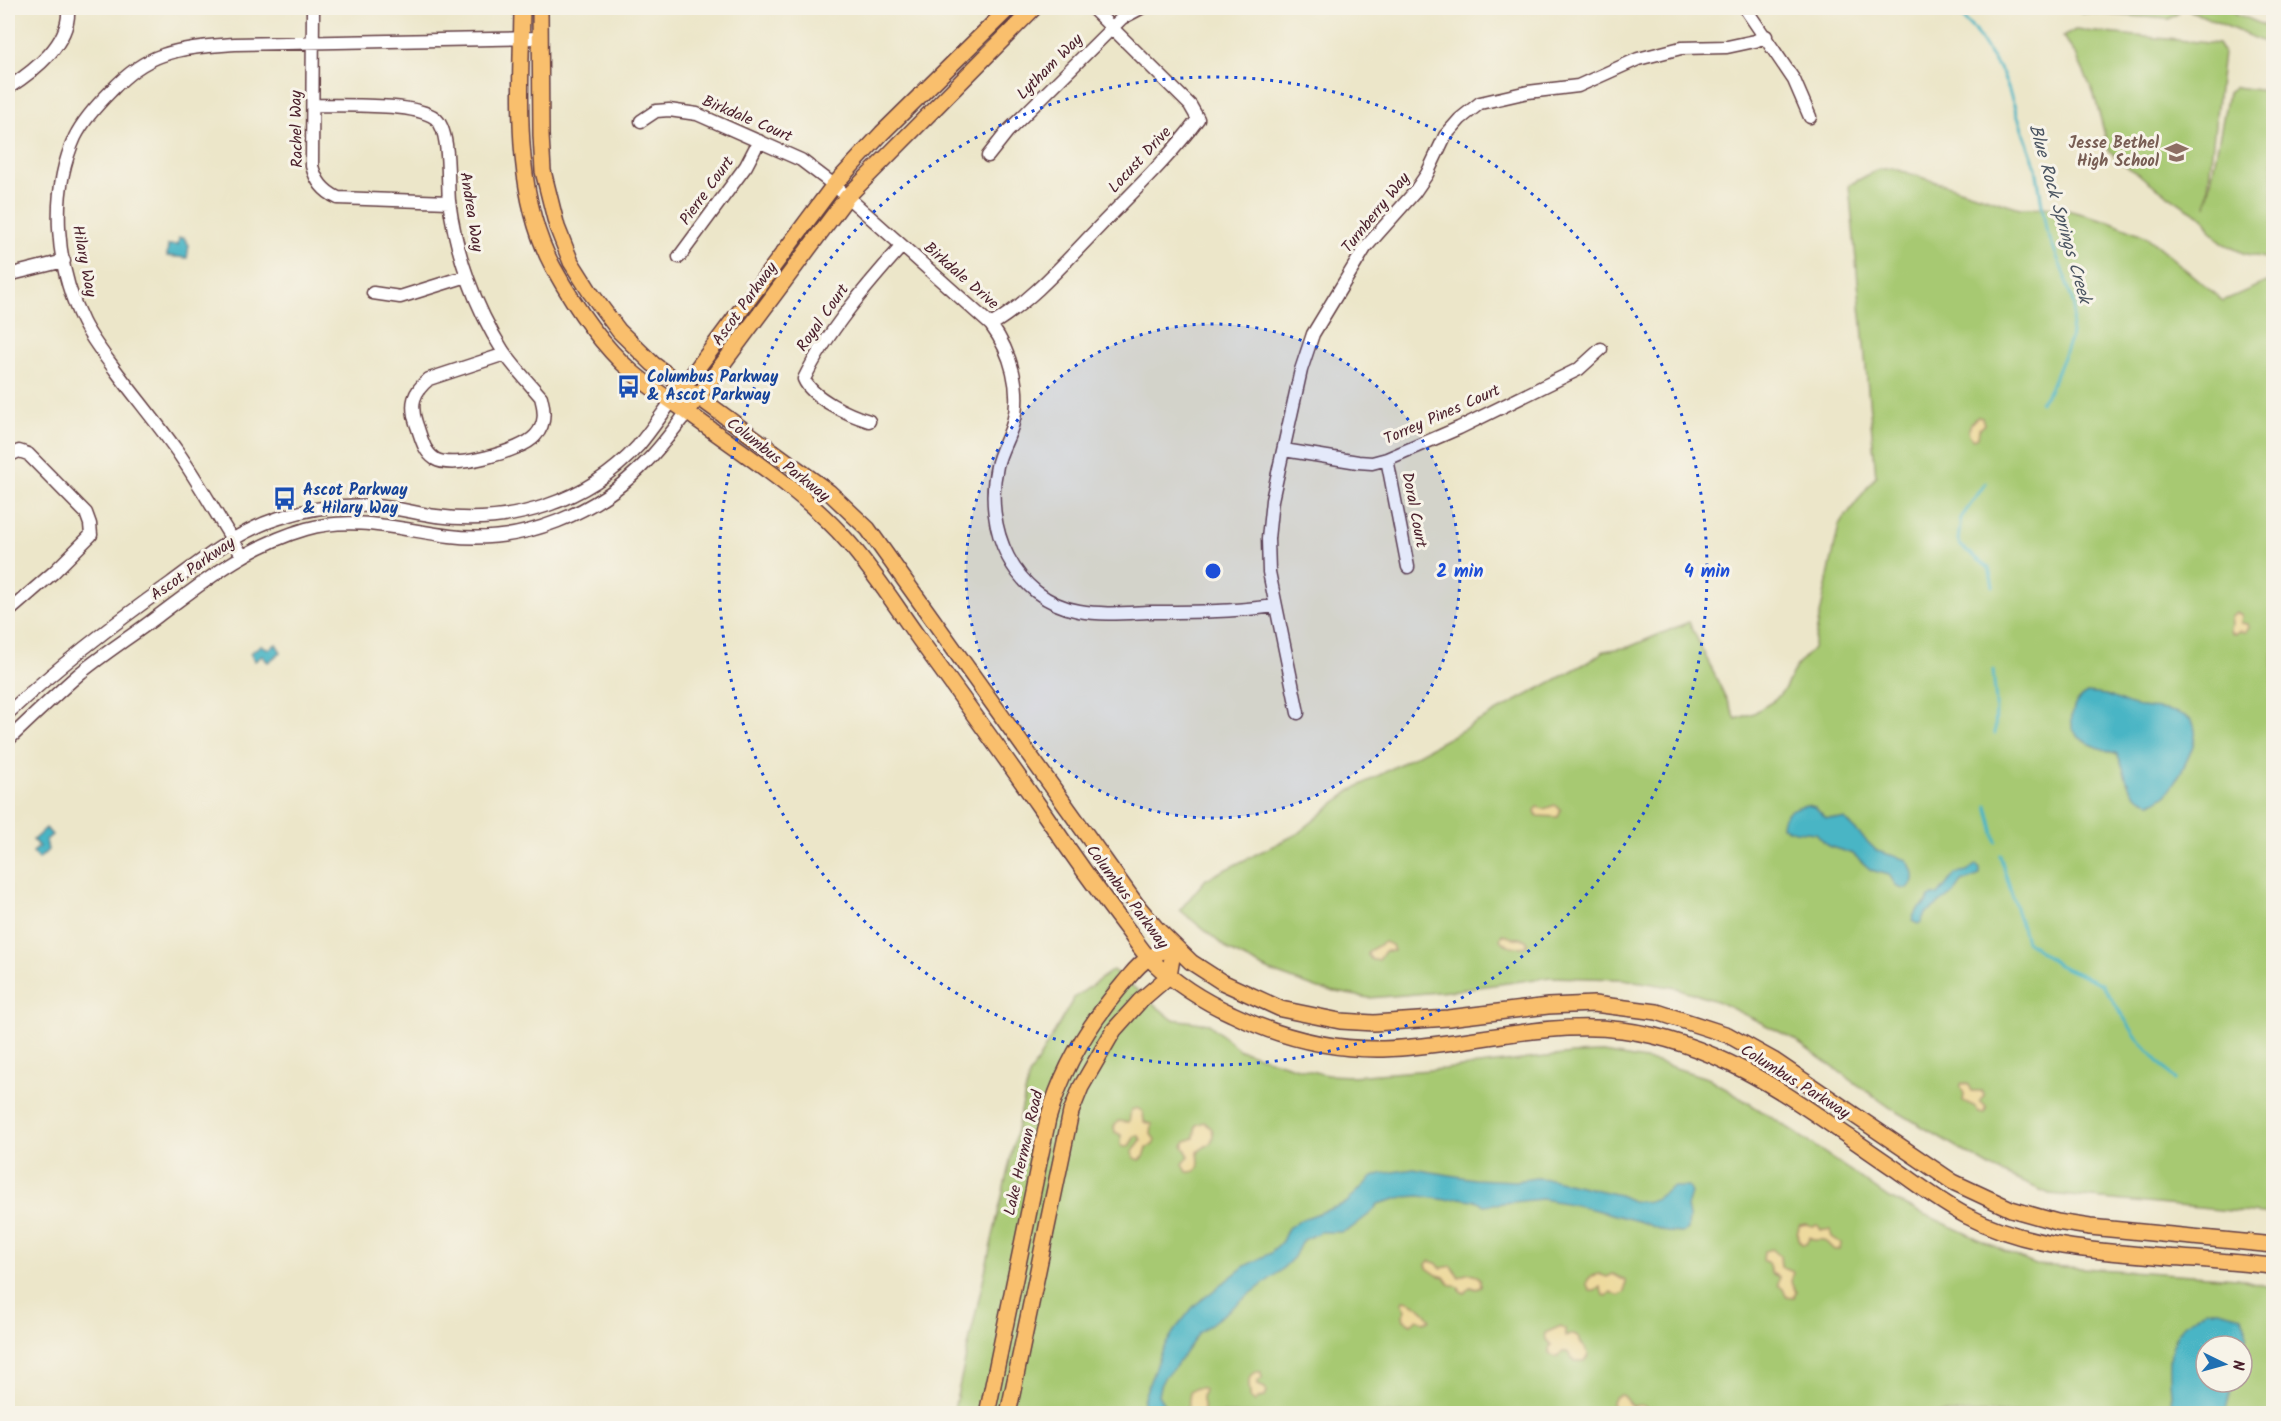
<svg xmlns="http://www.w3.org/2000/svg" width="2281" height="1421" viewBox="0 0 2281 1421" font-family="Kalam,sans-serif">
  <rect width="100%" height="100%" fill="#f7f3e8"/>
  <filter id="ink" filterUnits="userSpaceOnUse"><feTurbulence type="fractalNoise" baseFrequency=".0167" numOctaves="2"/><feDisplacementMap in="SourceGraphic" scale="12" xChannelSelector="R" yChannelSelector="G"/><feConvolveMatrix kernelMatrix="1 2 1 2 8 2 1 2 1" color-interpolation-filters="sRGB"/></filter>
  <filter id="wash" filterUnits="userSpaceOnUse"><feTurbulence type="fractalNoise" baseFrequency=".008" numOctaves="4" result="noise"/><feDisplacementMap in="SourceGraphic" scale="24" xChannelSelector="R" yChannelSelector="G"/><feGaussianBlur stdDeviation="1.35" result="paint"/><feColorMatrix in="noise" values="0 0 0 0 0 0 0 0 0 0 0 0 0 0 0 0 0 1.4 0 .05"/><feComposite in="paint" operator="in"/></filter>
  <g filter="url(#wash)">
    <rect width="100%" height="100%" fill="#ece6c9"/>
    <!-- green -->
    <path fill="#a7c972" stroke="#78744e" stroke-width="1.5" fill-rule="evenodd" d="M2079,8H2179L2178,13L2169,19L2081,12Z
      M2184,8H2229L2235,13L2273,29V46Z
      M2075,30L2218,44L2223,52L2206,206L2228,93L2236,87L2273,92V260L2243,253L2222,243L2211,231L2204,218L2184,206L2122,163L2109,150L2094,94L2076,55L2063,37Z
      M1892,168L2020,208L2056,207L2109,221L2147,237L2223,301L2273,279V1215L2050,1194L1995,1170L1891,1108L1790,1037L1719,1002L1677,988L1623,979L1550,977L1450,991L1369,998L1319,989L1272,972L1230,951L1180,910L1206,879L1297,834L1350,791L1590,661L1604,651L1629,647L1689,622L1736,719L1754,713L1775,700L1785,688L1796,667L1813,648L1839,525L1876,476L1849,185L1877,170Z
      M1113,970L1172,1019L1209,1024L1240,1050L1294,1067L1327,1075L1351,1076L1444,1069L1572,1054L1603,1053L1657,1062L1710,1079L1790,1129L1889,1198L2035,1265L2238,1278L2273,1288V1413L953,1414L1029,1076L1074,998ZM2206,1346H2242V1382H2206Z"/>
    <!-- sand -->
    <path fill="#eeda9e" stroke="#9c7c64" stroke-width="1.5" d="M1978,417L1982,418L1984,424L1979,429L1978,437L1973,439C1963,431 1970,422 1978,417Z
      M2236,612L2242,615L2241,623L2248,624L2249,628L2246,632L2239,631L2234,634L2230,631V627L2232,624L2231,618Z
      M1555,805L1561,810L1558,817L1537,816L1535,811L1537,807L1544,809Z
      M1502,934L1512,938H1522L1527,941V946C1519,948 1503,946 1500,939Z
      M1384,942L1392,945L1394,951H1385L1379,960H1372L1368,955L1369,951Z
      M1962,1083L1969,1085L1972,1091H1983L1984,1095L1980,1101L1986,1107L1985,1113L1979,1112L1974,1106L1963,1101L1964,1094L1960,1086Z
      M1137,1108L1143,1112L1144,1122L1152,1124L1151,1134L1155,1140L1153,1145L1147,1147L1144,1157L1139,1160L1134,1158L1132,1152L1141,1140L1139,1136H1135L1129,1146L1124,1147L1121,1145V1135L1115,1132L1114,1127L1118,1121L1129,1122L1131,1110Z
      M1204,1122L1212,1129C1216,1146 1206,1143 1198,1152C1199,1162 1202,1173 1187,1172L1183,1164L1189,1156L1183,1146L1186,1141L1194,1138L1196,1125Z
      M1806,1224L1812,1226L1818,1225L1821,1230H1830L1832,1237L1841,1243L1840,1249L1834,1250L1824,1240H1814L1810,1237L1806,1244H1802C1796,1239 1796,1231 1801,1225Z
      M1772,1249L1780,1256L1781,1267L1793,1272L1791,1282L1796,1291L1794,1297L1786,1296L1783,1289L1778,1285L1779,1277L1771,1273L1768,1263L1763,1260L1764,1251Z
      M1429,1261L1436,1263L1441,1268L1452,1266L1459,1277C1467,1273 1474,1271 1480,1279L1481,1287L1476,1289L1471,1287L1465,1293L1460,1291L1459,1287L1449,1284L1444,1277L1437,1275L1427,1268L1426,1264Z
      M1599,1274L1607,1277L1613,1274L1626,1281L1625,1292L1619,1296L1611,1292L1607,1296L1603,1295L1600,1287L1595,1291H1590L1587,1285C1586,1277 1593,1275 1599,1274Z
      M1404,1300C1413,1301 1428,1312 1430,1320L1424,1322L1417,1319L1411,1324L1404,1320L1403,1315L1406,1310L1402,1303Z
      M1561,1326L1565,1329V1337L1573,1334C1580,1336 1578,1338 1582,1344C1586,1351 1592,1353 1584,1361H1575L1567,1352H1563L1556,1357L1550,1354L1549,1349L1551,1345L1546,1340L1545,1333Z
      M1256,1372H1261L1262,1378L1258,1381V1385L1265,1388L1267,1392L1265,1397L1258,1398L1255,1402L1250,1398C1251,1390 1246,1382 1251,1375Z
      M1196,1388H1202L1204,1390C1203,1394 1201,1398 1202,1400C1203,1406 1205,1408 1202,1413H1182L1188,1406L1190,1392Z
      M1620,1395L1623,1396L1631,1406C1640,1405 1645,1403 1650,1413H1620L1618,1410L1613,1407L1612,1401L1615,1397Z"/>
    <!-- water -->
    <path fill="#49b5c5" stroke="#4a6a78" stroke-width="1.5" d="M179,238H184L189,245L187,258L167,256L168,245H178Z
      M276,644L281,652L268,662L262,656L255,661L250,653L261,645L269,649Z
      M2087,693C2093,694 2099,694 2105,695C2117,698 2128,706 2140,707C2194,712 2210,718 2181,772C2172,786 2168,799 2150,802C2122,794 2129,774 2117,754C2096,746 2064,741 2073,711C2075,702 2079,697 2087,693Z
      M1807,805L1815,807L1826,818L1844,819L1877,851L1907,860C1913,870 1917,880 1908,889C1895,890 1895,882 1889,875L1871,870L1853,854L1828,846L1816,833L1795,831L1782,827C1782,811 1794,807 1807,805Z
      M46,828L52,835L46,840L48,850L39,859L33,852L39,847L33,840Z
      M1976,864L1980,869V875L1962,882L1955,892L1925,914L1921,922L1918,924L1912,921C1913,909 1927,907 1929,897L1938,895L1955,874L1967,872Z
      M1414,1169L1474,1179L1515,1181L1536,1178L1550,1179L1619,1195L1632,1201L1646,1202L1657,1198L1672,1187H1688L1691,1193L1687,1207L1689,1217L1688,1229L1682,1233L1667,1232L1638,1221L1576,1205L1542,1199L1484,1205L1473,1200L1459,1198L1446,1200L1420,1196L1404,1197L1378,1204L1372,1212L1350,1229L1341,1232H1320L1302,1241L1294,1257L1279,1272L1199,1333L1175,1367L1165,1376L1160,1386L1158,1395L1166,1408L1163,1413H1142L1143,1400L1160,1354L1174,1331L1194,1306L1245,1266L1271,1253L1282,1241L1288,1228L1298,1221L1346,1203L1371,1178L1380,1174Z
      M2206,1310H2219L2241,1316C2248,1328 2248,1337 2242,1350V1346H2206V1382H2233L2225,1413H2172C2172,1385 2162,1350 2183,1326C2188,1320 2199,1315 2206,1310Z"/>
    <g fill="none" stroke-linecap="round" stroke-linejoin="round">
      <!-- stream -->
      <path stroke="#49b5c5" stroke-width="3" d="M1954,8L1974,30L2003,74L2036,168L2046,229L2065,277L2074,306L2070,340L2049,391L2040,403
        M1986,483L1961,518L1958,540L1961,546L1989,568L1993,586
        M1993,670L1996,703L1995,734
        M1987,805L1996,842
        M2000,855L2026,941L2058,965L2102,984L2137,1038L2175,1080"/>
    </g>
  </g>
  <g filter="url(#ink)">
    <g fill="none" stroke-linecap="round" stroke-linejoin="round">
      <defs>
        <path id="minor" d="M313,8L312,166C316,181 323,191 338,198L449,202
          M1745,8L1794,80L1810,117
          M8,88C34,71 71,43 68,8
          M313,105C342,106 413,102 435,118C451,130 447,181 449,201C456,254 475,307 503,351C514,367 528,382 541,397C545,411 546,425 535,436C522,451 453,470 435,459C423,451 421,436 416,423C410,404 413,392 429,379L505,354
          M641,121L656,111L669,110L697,114L801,160L834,185L991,325C1011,352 1022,390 1013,423C1009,438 1000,451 997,466C983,527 1013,599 1079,611C1101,615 1125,613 1148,612C1190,612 1232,612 1275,606
          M988,156L1007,132L1122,18L1141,8
          M679,257L746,166L759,141
          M8,275L64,261
          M373,293L400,297L467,276
          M991,325C1033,300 1065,262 1099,227C1133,192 1169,158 1198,119L1190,105L1092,8
          M869,421C849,415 812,398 804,379C827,332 867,285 902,246
          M1284,450L1358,462L1372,463L1387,459L1459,428L1579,369L1601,349
          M8,456L19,451L28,454L86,513L90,524L91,535L54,572L8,612
          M1387,459L1408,567
          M242,555C220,521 200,484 177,451C158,424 136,398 116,371C105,356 92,340 83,322C56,268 49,194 75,137C84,119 97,105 111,91C126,75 142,62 163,55C185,47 211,46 235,44L540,38
          M8,713C60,665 113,624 171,583C205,558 238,531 279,518C310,508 341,504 373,506C395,507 415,513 436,516C511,526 587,502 638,446C650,432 660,417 671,402
          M1298,713L1269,572L1268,539L1272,500L1301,370L1313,334L1365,248L1414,193L1427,174L1445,136L1460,119L1480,103L1528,92L1578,86L1638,59L1681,48L1727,47L1755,41L1766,36
          M8,740C31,718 54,696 78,675C103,654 132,636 158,616C206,580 247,546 306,529C354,515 402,530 450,536C522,545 598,513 647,461C662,446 674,429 687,412"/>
        <path id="major" d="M522,8C521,92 512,191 553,267C574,305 600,344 632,372C650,388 671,400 691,415C744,454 805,492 849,543C875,573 897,608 920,640C960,695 1000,750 1039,806C1068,849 1098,891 1130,933C1137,943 1143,953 1152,961C1175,983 1203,1001 1232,1014C1279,1037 1330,1050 1383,1049C1463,1047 1541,1020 1622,1030C1730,1044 1809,1111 1897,1170C1920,1186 1942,1203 1967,1216C2029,1248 2098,1251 2166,1257C2202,1259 2238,1263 2274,1266
          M540,8L541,135L543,171L557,227L571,262L590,292L619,331L653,364L829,492L868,529L1136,904L1156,928L1191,962L1222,982L1281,1009L1340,1021L1374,1023L1448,1018L1548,1006L1594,1004L1657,1012L1728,1035L1773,1060L1953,1182L2011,1209L2057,1222L2090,1227L2274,1245
          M678,394L834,185L882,133L1009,8
          M692,405L847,197L1034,8
          M987,1414L1048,1119C1062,1069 1089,1024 1123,984C1131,975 1138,964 1149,958C1157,953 1166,950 1174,946
          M1008,1414L1071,1112L1081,1087L1114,1030L1140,1001L1169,976L1174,946"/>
      </defs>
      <!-- minor casing -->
      <use href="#minor" stroke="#623d43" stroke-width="15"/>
      <!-- major casing -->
      <use href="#major" stroke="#623d43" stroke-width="18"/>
      <!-- minor -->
      <use href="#minor" stroke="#fff" stroke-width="12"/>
      <!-- major -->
      <use href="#major" stroke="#f9bf6d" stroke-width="15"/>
    </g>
  </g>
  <!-- distance rings -->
  <circle cx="1213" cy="571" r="247" fill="#1d4ed8" fill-opacity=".12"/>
  <g fill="none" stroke="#1d4ed8" stroke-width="3" stroke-dasharray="3 6">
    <circle cx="1213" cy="571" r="247"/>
    <circle cx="1213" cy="571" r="494"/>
  </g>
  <!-- icons -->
  <defs>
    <symbol id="school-bare" viewBox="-9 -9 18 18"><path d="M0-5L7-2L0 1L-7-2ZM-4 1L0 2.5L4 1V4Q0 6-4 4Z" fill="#8d6e63" stroke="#f7f3e8" stroke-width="2.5" paint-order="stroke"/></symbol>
    <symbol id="bus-bare" viewBox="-9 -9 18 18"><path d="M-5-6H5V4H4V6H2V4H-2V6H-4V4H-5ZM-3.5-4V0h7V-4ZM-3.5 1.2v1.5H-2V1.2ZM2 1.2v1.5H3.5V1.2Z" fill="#1a4fb4" stroke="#f7f3e8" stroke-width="2.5" paint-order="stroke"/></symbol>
  </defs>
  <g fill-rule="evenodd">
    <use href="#school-bare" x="2160" y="136" width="33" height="33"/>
    <use href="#bus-bare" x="612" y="370" width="33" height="33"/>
    <use href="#bus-bare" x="268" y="482" width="33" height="33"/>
  </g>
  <g text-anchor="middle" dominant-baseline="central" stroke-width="6" stroke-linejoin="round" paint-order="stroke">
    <!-- street labels -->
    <g font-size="16" fill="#4a1f2b" stroke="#f7f3e8">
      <text transform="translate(1050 67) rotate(-45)">Lytham Way</text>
      <text transform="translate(747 119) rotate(23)">Birkdale Court</text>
      <text transform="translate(297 129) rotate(-91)">Rachel Way</text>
      <text transform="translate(1140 160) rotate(-47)">Locust Drive</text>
      <text transform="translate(707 191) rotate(-54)">Pierre Court</text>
      <text transform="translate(471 212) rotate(81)">Andrea Way</text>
      <text transform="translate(1376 213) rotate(-51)">Turnberry Way</text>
      <text transform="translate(84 261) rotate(79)">Hilary Way</text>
      <text transform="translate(961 276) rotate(41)">Birkdale Drive</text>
      <text transform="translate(745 304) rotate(-54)">Ascot Parkway</text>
      <text transform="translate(823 318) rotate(-55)">Royal Court</text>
      <text transform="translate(1442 415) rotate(-24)">Torrey Pines Court</text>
      <text transform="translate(778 460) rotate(38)">Columbus Parkway</text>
      <text transform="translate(1414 510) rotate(79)">Doral Court</text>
      <text transform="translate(193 569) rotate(-35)">Ascot Parkway</text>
      <text transform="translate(1127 897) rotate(53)">Columbus Parkway</text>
      <text transform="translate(1795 1082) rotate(32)">Columbus Parkway</text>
      <text transform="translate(1024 1153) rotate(-77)">Lake Herman Road</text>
    </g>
    <!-- education labels -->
    <g font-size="16" font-weight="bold" fill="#785e54" stroke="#f7f3e8" text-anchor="end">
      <text x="2159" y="143">Jesse Bethel<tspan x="2159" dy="18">High School</tspan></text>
    </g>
    <!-- transit labels -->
    <g font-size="16" font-weight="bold" fill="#164399" stroke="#f7f3e8" text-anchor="start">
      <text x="647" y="377">Columbus Parkway<tspan x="647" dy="18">&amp; Ascot Parkway</tspan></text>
      <text x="303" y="490">Ascot Parkway<tspan x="303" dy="18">&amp; Hilary Way</tspan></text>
    </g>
    <!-- water labels -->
    <g font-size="18" font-style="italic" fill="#4a5461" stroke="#f7f3e8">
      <text transform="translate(2059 214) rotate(74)">Blue Rock Springs Creek</text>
    </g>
  </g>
  <circle cx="1213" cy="571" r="9" fill="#1d4ed8" stroke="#f7f3e8" stroke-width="3"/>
  <g font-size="18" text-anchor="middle" font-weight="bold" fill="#1d4ed8" stroke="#f7f3e8" stroke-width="6" stroke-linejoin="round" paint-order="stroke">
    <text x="1460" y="577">2 min</text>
    <text x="1707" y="577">4 min</text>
  </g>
  <!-- margin -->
  <rect width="2281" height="1421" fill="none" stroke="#f7f3e8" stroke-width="30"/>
  <!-- north arrow -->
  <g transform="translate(2224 1364) rotate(95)"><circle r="28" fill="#f7f3e8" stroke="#b29e9c" stroke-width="1.5"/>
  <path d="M0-4.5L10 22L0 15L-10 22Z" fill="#1f6fb2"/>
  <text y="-9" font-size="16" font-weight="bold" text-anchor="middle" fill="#4a1f2b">N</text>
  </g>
</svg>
